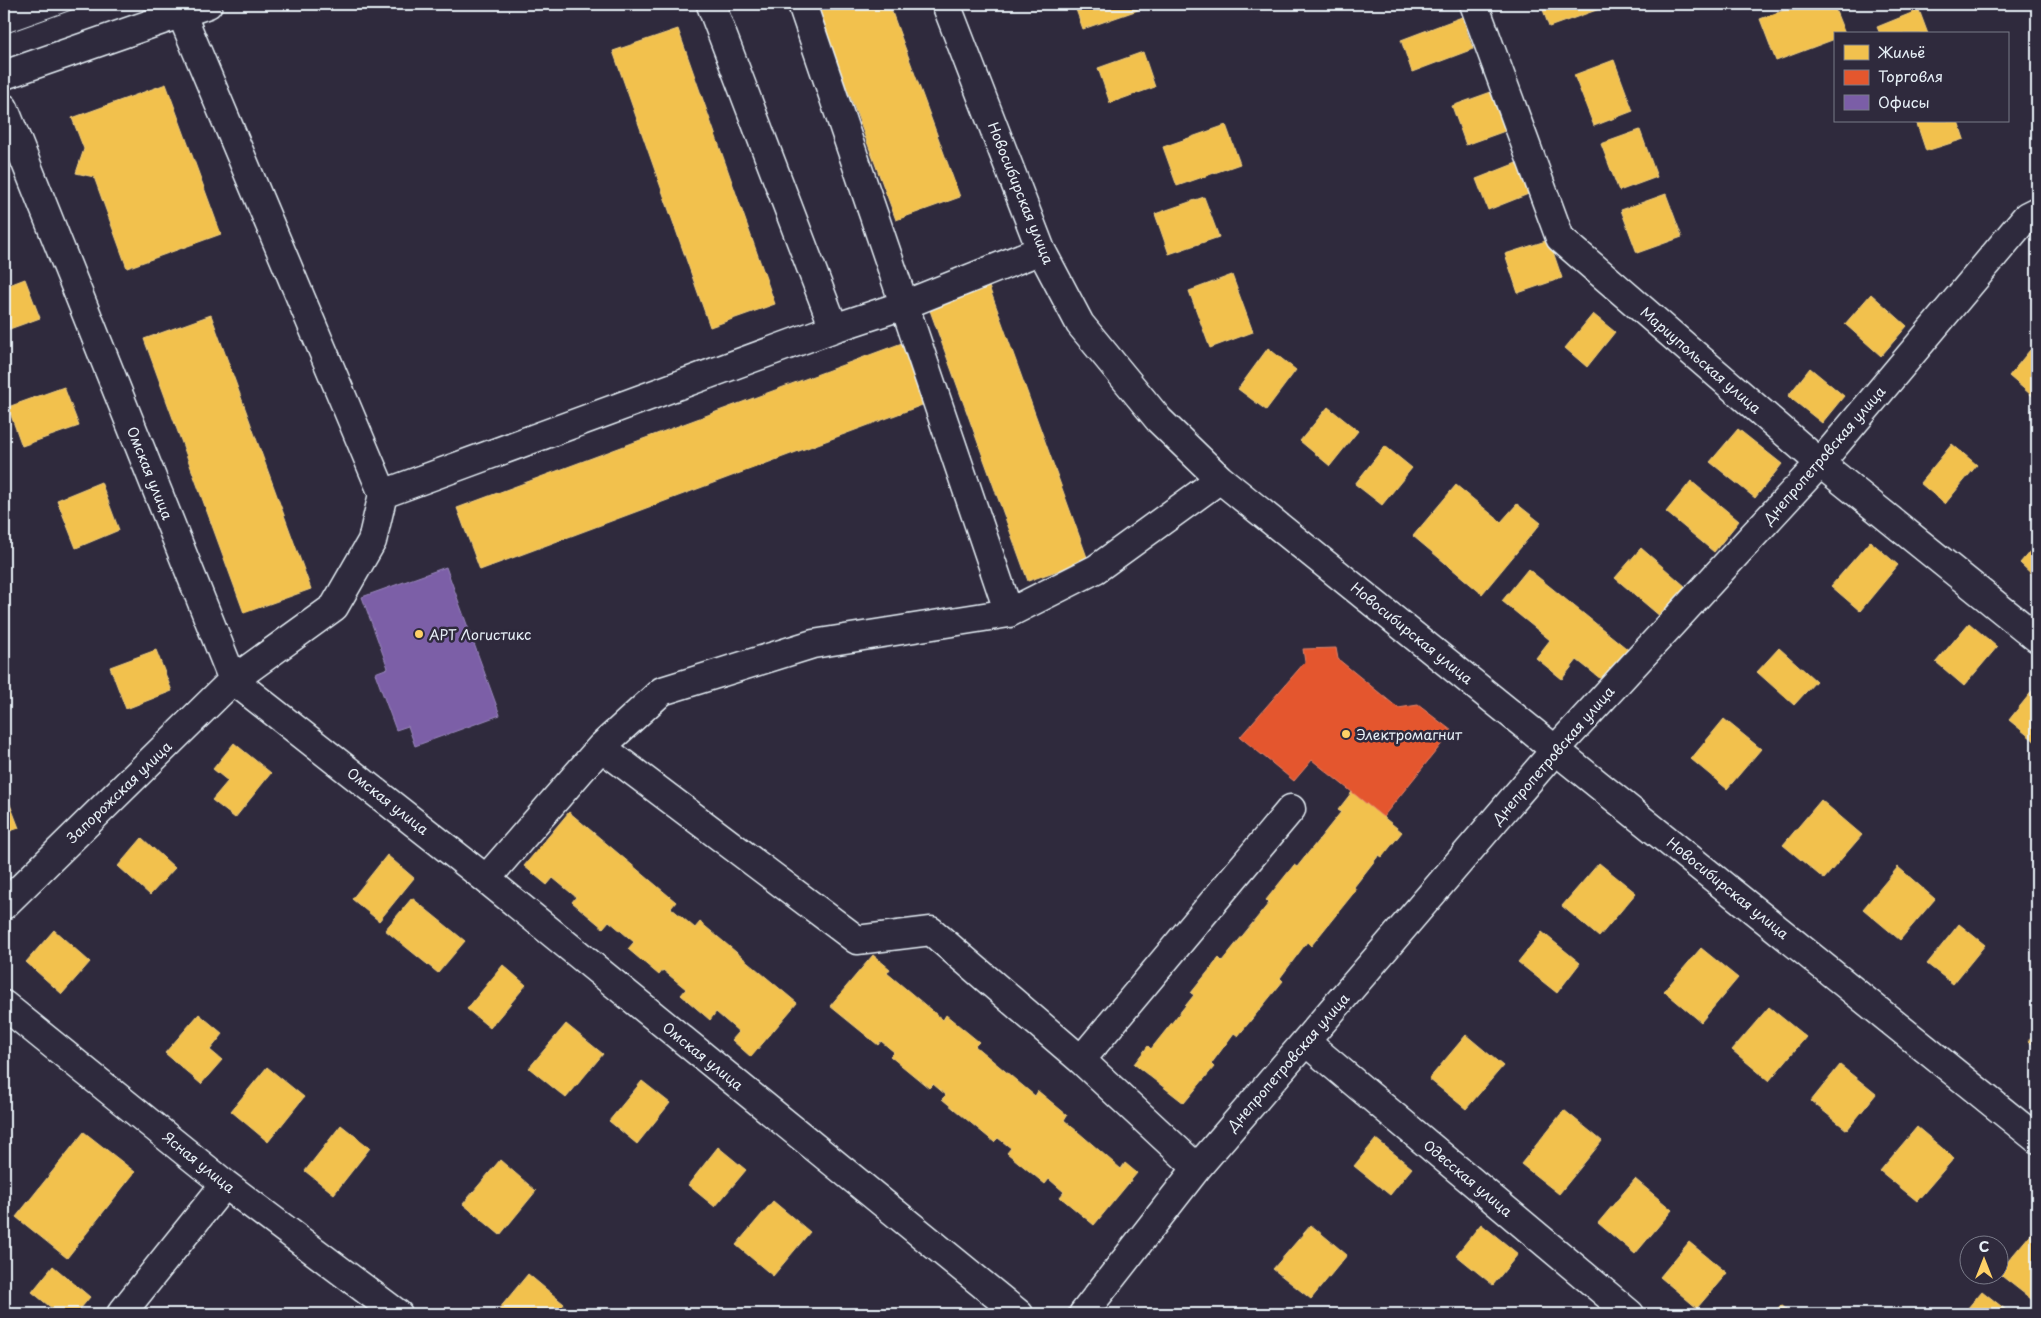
<svg xmlns="http://www.w3.org/2000/svg" width="2041" height="1318" viewBox="0 0 2041 1318" font-family="'Playpen Sans',sans-serif">
  <rect width="100%" height="100%" fill="#2f2a3d"/>
  <filter id="ink" filterUnits="userSpaceOnUse"><feTurbulence type="fractalNoise" baseFrequency=".02" numOctaves="2"/><feDisplacementMap in="SourceGraphic" scale="10" xChannelSelector="R" yChannelSelector="G"/><feConvolveMatrix kernelMatrix="1 2 1 2 8 2 1 2 1" color-interpolation-filters="sRGB"/></filter>
  <g filter="url(#ink)">
    <!-- homes -->
    <path fill="#f2c14e" stroke="#efcf81" d="M816,4H889L960,197L896,220Z
      M1074,4H1136L1138,10L1083,29Z
      M1541,4H1604L1605,7L1549,27Z
      M1800,4H1833L1845,34H1835V39L1776,61L1760,19Z
      M1919,10L1928,34H1880L1877,27Z
      M1462,17L1473,49L1412,72L1401,40Z
      M678,29L775,304L710,327L613,51Z
      M1143,52L1155,87L1110,103L1098,68Z
      M1614,60L1633,111L1594,126L1574,75Z
      M166,84L221,234L127,268L94,177L76,173L84,149L72,118Z
      M1491,92L1505,131L1466,145L1452,106Z
      M1916,121H1958L1964,139L1926,151Z
      M1226,125L1240,164L1177,186L1163,147Z
      M1640,130L1657,177L1619,191L1601,144Z
      M1519,162L1531,193L1488,210L1476,179Z
      M1666,194L1682,237L1637,253L1621,210Z
      M1204,197L1219,237L1169,254L1155,214Z
      M1549,240L1562,278L1518,293L1505,254Z
      M1232,275L1253,332L1210,348L1189,291Z
      M25,279L40,318L4,331V287Z
      M988,284L1088,560L1028,581L928,305Z
      M1871,294L1907,326L1881,356L1845,324Z
      M1593,314L1615,332L1587,367L1565,348Z
      M211,315L311,589L244,613L144,339Z
      M902,343L925,404L480,570L457,508Z
      M1268,348L1296,370L1266,410L1238,389Z
      M2030,350L2037,355V400L2009,376Z
      M1810,368L1844,396L1822,423L1788,396Z
      M64,387L79,426L22,446L8,407Z
      M1328,407L1358,431L1330,466L1300,441Z
      M1738,429L1782,464L1755,498L1710,462Z
      M1952,444L1977,465L1945,504L1920,483Z
      M1385,446L1412,468L1382,505L1355,484Z
      M1691,481L1739,521L1714,552L1666,512Z
      M101,482L119,530L76,548L57,500Z
      M1456,485L1501,522L1517,504L1541,523L1482,594L1413,536Z
      M1870,541L1898,565L1860,611L1831,586Z
      M2037,543V579L2020,563Z
      M1641,548L1686,587L1661,617L1615,578Z
      M1528,569L1636,656L1611,687L1577,660L1562,679L1536,658L1550,640L1502,601Z
      M1969,623L1997,647L1964,686L1936,662Z
      M1779,648L1816,681L1794,705L1757,672Z
      M156,650L172,691L126,709L110,667Z
      M2037,685V743L2009,720Z
      M1724,719L1761,749L1727,789L1691,759Z
      M234,743L271,773L235,818L212,800L228,781L213,769Z
      M4,789L19,828L4,833Z
      M1352,792L1402,832L1382,857L1379,855L1354,887L1356,890L1311,946L1307,942L1280,978L1283,981L1238,1036L1234,1033L1211,1064L1214,1067L1184,1103L1134,1064L1148,1046L1151,1049L1194,995L1191,993L1219,958L1222,961L1269,903L1266,900L1294,865L1297,867L1341,812L1338,810Z
      M1821,800L1862,835L1824,879L1783,845Z
      M569,812L676,902L671,908L695,928L700,922L797,1003L751,1057L732,1040L739,1032L716,1012L710,1020L681,995L686,989L663,970L659,975L628,949L634,942L609,921L603,928L572,902L576,897L553,878L547,885L524,866Z
      M142,838L175,868L150,895L118,866Z
      M387,855L414,878L379,921L352,899Z
      M1599,863L1636,893L1599,937L1562,906Z
      M1898,867L1935,899L1900,940L1863,909Z
      M412,898L465,941L438,973L385,930Z
      M1959,924L1985,945L1953,984L1927,964Z
      M54,930L90,962L62,994L26,962Z
      M1542,932L1580,963L1557,993L1518,962Z
      M1701,948L1738,978L1701,1022L1664,991Z
      M873,955L890,969L887,973L943,1020L946,1015L979,1042L975,1046L1035,1096L1038,1091L1067,1115L1064,1120L1121,1169L1125,1163L1137,1173L1094,1225L1060,1197L1064,1192L1049,1179L1045,1184L1007,1153L1011,1148L998,1138L994,1142L942,1099L946,1095L933,1084L929,1088L890,1056L894,1052L881,1041L878,1045L830,1006Z
      M503,965L526,985L490,1028L467,1009Z
      M1769,1007L1806,1037L1769,1081L1732,1050Z
      M199,1014L223,1034L210,1050L222,1060L201,1084L165,1053Z
      M566,1024L603,1054L566,1098L529,1068Z
      M2037,1030V1048L2028,1041Z
      M1466,1035L1503,1066L1466,1109L1429,1079Z
      M1840,1065L1876,1094L1847,1130L1811,1101Z
      M267,1067L304,1097L268,1142L231,1111Z
      M642,1081L670,1103L637,1144L609,1121Z
      M1564,1110L1602,1141L1559,1194L1521,1164Z
      M341,1125L370,1148L334,1194L305,1171Z
      M1917,1127L1954,1158L1917,1201L1880,1171Z
      M84,1132L135,1172L67,1258L16,1217Z
      M1376,1139L1412,1168L1390,1195L1354,1166Z
      M718,1147L746,1170L715,1207L688,1185Z
      M500,1160L536,1191L500,1235L463,1204Z
      M1635,1179L1672,1210L1635,1254L1598,1223Z
      M773,1201L810,1232L773,1276L736,1245Z
      M1481,1224L1518,1254L1493,1285L1456,1255Z
      M1311,1225L1347,1255L1311,1299L1273,1269Z
      M2035,1229L2037,1231V1299L2035,1302L1998,1273Z
      M1689,1242L1727,1273L1697,1308L1660,1277Z
      M53,1266L90,1297L76,1314H59L32,1292Z
      M528,1274L564,1304L556,1314H506L499,1309Z
      M1982,1291L2011,1314H1963Z
      M1781,1305L1792,1314H1773Z"/>
    <!-- shops -->
    <path fill="#e4572e" stroke="#e5856b" d="M1336,648L1338,659L1398,708L1418,705L1452,731L1383,817L1312,760L1294,781L1240,737L1305,662L1303,649Z"/>
    <!-- offices -->
    <path fill="#7b5ea7" stroke="#9c8abf" d="M446,567L500,715L415,746L408,726L396,730L375,673L388,668L362,597Z"/>
    <g fill="none" stroke-linecap="round" stroke-linejoin="round">
      <defs>
        <path id="minor" d="M714,4L711,5L834,328
          M802,4L1009,613
          M946,4L1041,250L1080,324L1159,420L1220,479L2037,1139
          M1474,4L1560,238L1820,463L2037,638
          M4,75L208,4
          M4,108L233,680L486,879L1019,1314
          M383,494L834,328L904,305L1041,250
          M601,747L857,940L931,931L1081,1060L1197,1168
          M486,879L601,747L662,691L813,644L1009,613L1096,569L1220,479
          M4,905L233,680L334,607L372,541L383,494L181,13
          M4,1005L225,1184L398,1314
          M1306,1042L1630,1314
          M1081,1060L1291,809
          M121,1314L225,1184
          M1083,1314L1197,1168L1556,749L1820,463L2027,216L2037,211"/>
      </defs>
      <!-- minor casing -->
      <use href="#minor" stroke="#e8f1f8" stroke-width="31"/>
      <!-- minor -->
      <use href="#minor" stroke="#2f2a3d" stroke-width="28"/>
      <!-- tram -->
      <path stroke="#e8f1f8" stroke-width="1" d="M4,5L7,4
        M4,34L88,4"/>
    </g>
  </g>
  <!-- markers -->
  <g fill="#ffd166" stroke="#2f2a3d" stroke-width="2">
    <circle cx="419" cy="634" r="5"/>
    <circle cx="1346" cy="734" r="5"/>
  </g>
  <g text-anchor="middle" dominant-baseline="central" stroke-width="5" stroke-linejoin="round" paint-order="stroke">
    <!-- street labels -->
    <g font-size="14" fill="#e8f1f8" stroke="#2f2a3d">
      <text transform="translate(1021 193) rotate(68)">Новосибирская улица</text>
      <text transform="translate(1701 360) rotate(41)">Мариупольская улица</text>
      <text transform="translate(1824 455) rotate(-49)">Днепропетровская улица</text>
      <text transform="translate(150 473) rotate(68)">Омская улица</text>
      <text transform="translate(1412 633) rotate(39)">Новосибирская улица</text>
      <text transform="translate(1553 755) rotate(-49)">Днепропетровская улица</text>
      <text transform="translate(119 792) rotate(-44)">Запорожская улица</text>
      <text transform="translate(388 801) rotate(38)">Омская улица</text>
      <text transform="translate(1728 888) rotate(39)">Новосибирская улица</text>
      <text transform="translate(703 1056) rotate(39)">Омская улица</text>
      <text transform="translate(1288 1062) rotate(-49)">Днепропетровская улица</text>
      <text transform="translate(199 1162) rotate(39)">Ясная улица</text>
      <text transform="translate(1468 1178) rotate(40)">Одесская улица</text>
    </g>
    <!-- poi labels -->
    <g font-size="14" fill="#e8f1f8" stroke="#2f2a3d" text-anchor="start">
      <text x="429" y="634">АРТ Логистикс</text>
      <text x="1356" y="734">Электромагнит</text>
    </g>
  </g>
  <!-- margin -->
  <rect width="2041" height="1318" fill="none" stroke="#2f2a3d" stroke-width="20"/>
  <rect x="10" y="10" width="2021" height="1298" fill="none" stroke="#e8f1f8" stroke-width="2" filter="url(#ink)"/>
  <!-- legend -->
  <rect x="1834" y="32" width="175" height="90" fill="#2f2a3d" stroke="#797a88"/>
  <rect x="1844" y="45" width="25" height="15" fill="#f2c14e" stroke="#797a88"/>
  <text x="1878" y="58" font-size="15" fill="#e8f1f8">Жильё</text>
  <rect x="1844" y="70" width="25" height="15" fill="#e4572e" stroke="#797a88"/>
  <text x="1878" y="82" font-size="15" fill="#e8f1f8">Торговля</text>
  <rect x="1844" y="95" width="25" height="15" fill="#7b5ea7" stroke="#797a88"/>
  <text x="1878" y="108" font-size="15" fill="#e8f1f8">Офисы</text>
  <!-- north arrow -->
  <g transform="translate(1984 1260)"><circle r="24" fill="#2f2a3d" stroke="#797a88"/>
  <path d="M0-4L9 19L0 12L-9 19Z" fill="#ffd166"/>
  <text y="-8" font-size="14" font-weight="bold" text-anchor="middle" fill="#e8f1f8">С</text>
  </g>
</svg>
